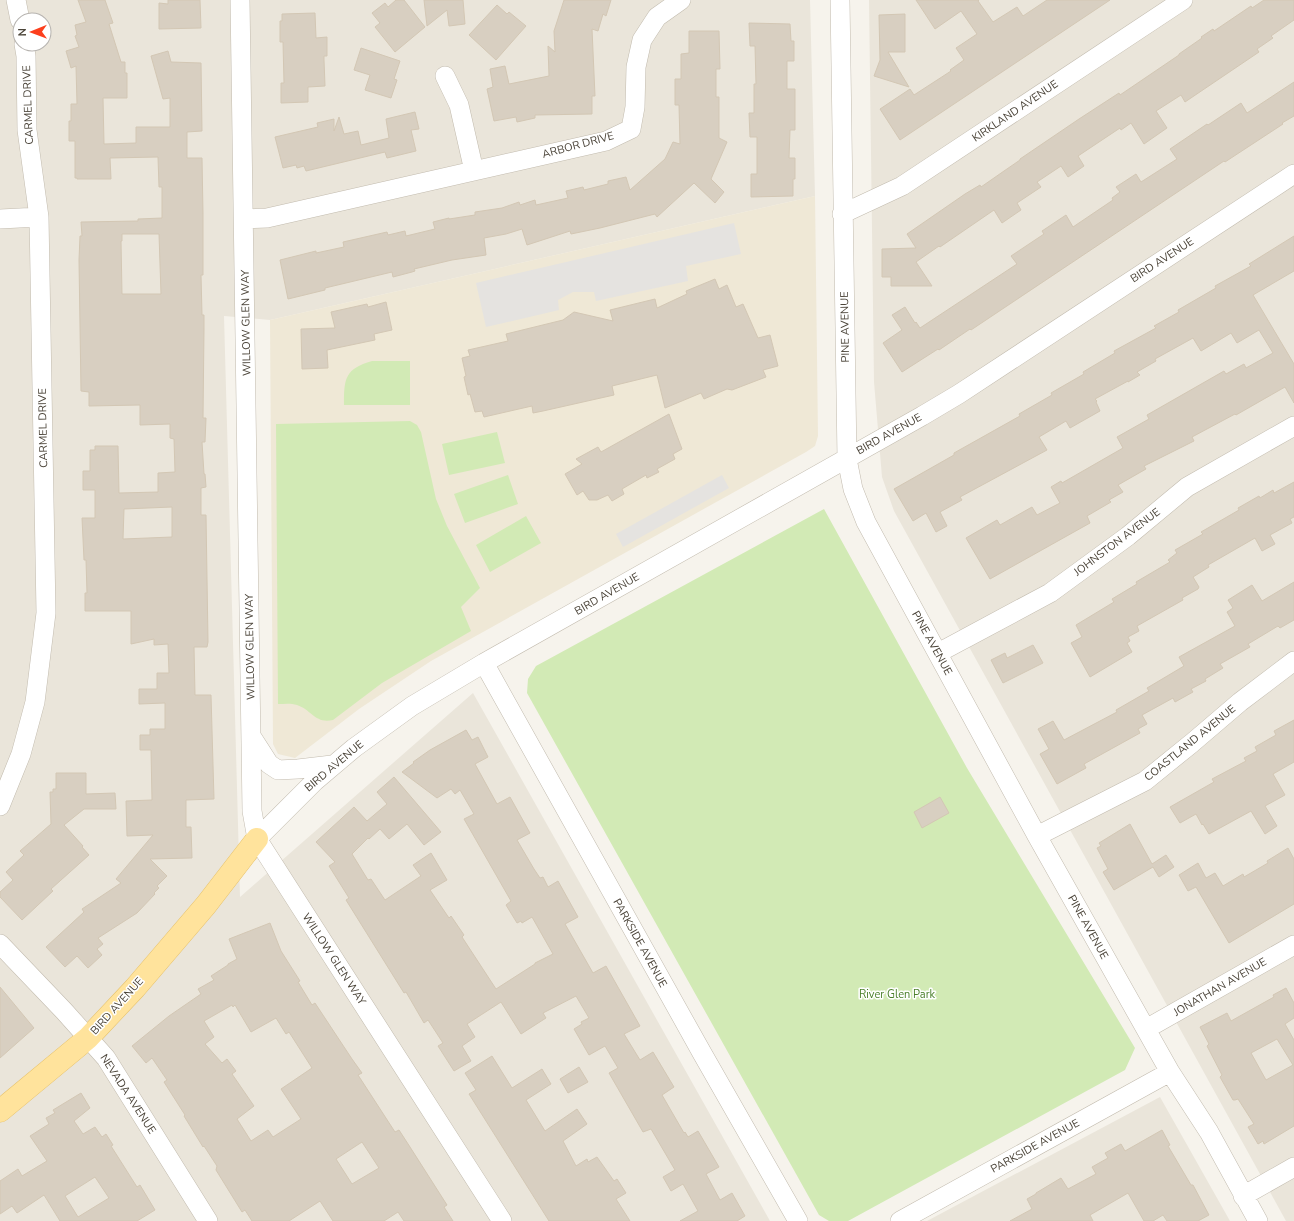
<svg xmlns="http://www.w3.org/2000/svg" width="1294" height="1221" viewBox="0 0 1294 1221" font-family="'Nunito Sans',sans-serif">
  <rect width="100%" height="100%" fill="#f6f3ec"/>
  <!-- residential -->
  <path fill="#eae5da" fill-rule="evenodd" d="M0,0H810L815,196L270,320L224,316L240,897L473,693L770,1221H0ZM20,20H44V44H20Z
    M869,0H1294V1221H1286L894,511L882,477L874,382Z
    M1160,1097L1230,1221H927Z"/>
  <!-- education -->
  <path fill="#efe8d6" d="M815,196L818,436L815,446L806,452L431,661L359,709L295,758L278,754L273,744L270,320Z"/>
  <!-- green -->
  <path fill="#d2eab5" d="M372,361H410V405H344C344,378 345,369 372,361Z
    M410,421L417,425L421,432L436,499L447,526L480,588L461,607L471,631L382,683L333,720C315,724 312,710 297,705C291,703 284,704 278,704L276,424Z
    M497,432L505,463L449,475L442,444Z
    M508,475L518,504L465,523L454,494Z
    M824,509L967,768L1135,1048L1125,1070L848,1221H829L819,1215L527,693L528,679L536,666Z
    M526,516L541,543L490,572L476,545Z"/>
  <!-- parking -->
  <path fill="#e5e3e0" d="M734,223L741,254L686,266L688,281L596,301L594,292H573L558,300L559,310L486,327L476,283Z
    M722,475L729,488L623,547L616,534Z"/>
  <!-- building -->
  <path fill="#d8cfc1" stroke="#d3c7b4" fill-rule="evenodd" d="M78,0H105L113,23L109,24L121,62H125V73H127V98H103L104,144L136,143V127H170V98L163,99L151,56L168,51L171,62L201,63L202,131L187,132V158H202L203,214V275H201L202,315H204V328L203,418H206L205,442H202L204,474H205L206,487L201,488V515H206L208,642L207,647H194L195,695H211L214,799L186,800V827H191L192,858L150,859L167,876L157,886L159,888L154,893L155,894L137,913L98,938L103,944L97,949L102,955L88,968L77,956L65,967L46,947L84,912L82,909L121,883L116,879L153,835L127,836L126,801L152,800L151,750H140V735H150V729H165V703L139,704V689H157V673H169L168,644L154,645V639L131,644V611H85V593H87L86,560H84L82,518H95V490H83V471H90V450H95V446H118L119,493L158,492V473L175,472L174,439L170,438V424L140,425V405L89,406V392L81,391L79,260L80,236H82L81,222L138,221V219L162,218V187H159L158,157L110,158L111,179H77V178H75V141H69V121H71V104H77L76,66L71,68L66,51L79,47L75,36L77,35L75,25L86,22ZM122,234H159L161,294H122L121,241H122ZM172,507V537L123,539L124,509Z
    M168,0H200L201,28L159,29V3L168,4Z
    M396,0H404L425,27L395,52L375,27L380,23L372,13L385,3L388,7Z
    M424,0H463L465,24L449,26L447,10L427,26Z
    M564,0H611L606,16L603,14L598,31L592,29L595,96H592V114L535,115V118L517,122L516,117L494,121L487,89L493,87L490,69L505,66L509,84L549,76L548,46L555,52L554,31Z
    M916,0H979L978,1L993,22L1017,7L1023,16L1047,0H1110L900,140L880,109L910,89L914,95L951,71L950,70L964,60L956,48L977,34L961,11L935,29Z
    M1264,0H1294V20L1271,36L1273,38L1257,49L1259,52L1185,102L1181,95L1156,111L1167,128L1144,144L1131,123L1121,130L1120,128L1078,156L1084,166L1068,177L1061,166L1037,182L1041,187L1017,203L1021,210L1002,223L994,210L940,247L939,246L916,262L932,286H891V277H882V249L916,248L907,234L965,194L980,185L981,187L1004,171L1020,160V159L1079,119L1119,93L1120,95L1179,55V54L1202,38L1201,37L1213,29L1214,31L1251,6L1252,8Z
    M497,5L507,14L509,12L526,26L496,60L469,35Z
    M315,13L316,38L327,37V56H324V60L325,86L308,87V102L281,103V83H284L283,42H280V21H282V14Z
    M905,14V52H888L909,87L874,76L880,60L879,15Z
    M749,23L790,24L791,41H794V61H787V89H795V130H790L789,158H795V179H793V196L751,197V174H757V137H750L749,113H754V84H756L755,46H750Z
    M689,31H719L720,69H716V97H719V138L727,142L711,179L724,192L715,203L694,183L657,217L655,214L600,228L571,234L570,231L527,245L522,229L506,234L484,238L486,255L452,260L414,269L415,271L412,272L393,277L392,272L325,288V290L288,299L280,260L316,251V253L344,247L343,242L387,232L388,235L405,231L406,236L435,229L433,222L449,218V219L475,215V212L502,208L519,202L520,205L535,200L536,205L568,198L566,191L583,187L584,190L608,184V181L626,177L630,190L665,159L673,142L680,144L679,105H675V79H681V54L689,53Z
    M361,48L400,61L394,79L397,80L391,98L365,90L370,75L354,70Z
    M1294,82V116L1282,123L1283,124L1225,162L1224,161L971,330L970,329L939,350L938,349L902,372L883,343L902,330L892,315L905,307L915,323L916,322L920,328L1017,264L1011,256L1044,234L1042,231L1066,215L1073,227L1113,200L1112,198L1120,192L1116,187L1136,174L1141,182L1177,159L1170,149L1207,124L1208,125L1241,103L1247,113Z
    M415,112L419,129L411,130L416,151L387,158L385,152L306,171L304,166L297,168L296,165L283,168L275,137L318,127L317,123L334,119V131L339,117L344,134L358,131L361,145L389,138L386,119Z
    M1294,236V271L1253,295L1294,364V403L1285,387L1236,415L1235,414L1192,437L1194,441L1144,466L1146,469L1118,485L1123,492L1109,500L1111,502L1087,516L1090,523L990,579L966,538L997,520L1000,525L1032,507L1037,515L1060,503L1051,487L1061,481L1062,483L1123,448L1117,437L1149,419L1147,415L1224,371L1226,374L1244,364L1246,368L1273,353L1259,330L1237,343L1231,333L1201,351L1193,338L1155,359L1156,361L1137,372L1140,375L1128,382V381L1095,399L1097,401L1096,402L1100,411L1070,428L1066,421L1039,437L1047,450L960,497L962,500L940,512L947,526L936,532L926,513L913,521L894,489L954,455V453L1020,416L1019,414L1052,395L1051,393L1084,374L1083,372L1115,353L1114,351L1156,328L1154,326L1179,312L1178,310L1216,288L1215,286L1251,266L1249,264Z
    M715,279L719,289L727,285L736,307L743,304L758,338L770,335L778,366L763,370L766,377L732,390L727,389L704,399L701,393L665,408L657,375L612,386L614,395L543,411L533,413L532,406L484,417L482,411L475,412L470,394L468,395L464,377L466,376L462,358L470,356L468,350L508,341L506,334L563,320L574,312L613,321L610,310L655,299L657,308L687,294L686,291Z
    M386,302L392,330L374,334L375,340L327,350L328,368L302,369L301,329L335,328L331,312L367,304L368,307Z
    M669,414L682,449L673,454L675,459L657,469L659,472L647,478L646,475L622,489L624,494L612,501L608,495L597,500H589L583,491L577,495L565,474L582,464L576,459L598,447L601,452Z
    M1294,482V517L1290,519L1292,523L1270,535L1275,544L1262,551L1255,538L1208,565L1209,567L1193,577L1199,587L1198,589L1182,598L1183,600L1137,626L1139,631L1128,637L1130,641L1127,643L1132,652L1090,677L1071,643L1082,637L1076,625L1114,602L1112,599L1137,584L1136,582L1170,562L1168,560L1177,553L1175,550L1203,534L1201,532L1239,510L1238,508L1259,496L1260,498L1273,490L1274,493Z
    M1294,582V620L1280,628L1278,626L1248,644L1250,647L1220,664L1223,668L1205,679L1206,681L1191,689L1193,692L1175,702L1173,698L1142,715L1147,724L1138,729L1140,733L1084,764L1086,768L1057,784L1040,754L1049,749L1038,729L1053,721L1064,740L1117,712L1116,710L1149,691L1147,688L1184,666L1179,657L1235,626L1227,612L1233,608L1228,600L1252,585L1262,601Z
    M1033,645L1043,663L1003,683L991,660L1005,653L1007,658Z
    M1294,720V762L1273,774L1285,795L1265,806L1277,826L1265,834L1251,811L1209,834L1203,824L1202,825L1196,814L1180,823L1170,807L1214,782L1212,779L1246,761L1244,758L1257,751L1255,747L1276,735L1274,731Z
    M466,730L472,740L478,737L488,757L475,764L497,804L510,797L530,833L517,840L534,869L540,878L543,877L548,887L558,881L578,917L565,924L593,973L606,966L640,1026L624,1034L640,1060L653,1052L674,1087L662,1095L684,1133L685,1132L688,1137L698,1131L719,1167L706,1174L720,1200L732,1193L745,1216L737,1221H680L698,1211L683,1184L671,1191L663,1177L675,1170L651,1129L643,1132L609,1073L618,1068L605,1046L589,1055L574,1029L582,1024L581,1022L589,1018L576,996L543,1013L546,1018L521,1034L501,1002L467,1024L475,1037L462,1046L471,1061L454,1071L438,1046L443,1043L428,1020L424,1023L406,992L404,993L346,900L349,898L329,866L335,862L316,842L354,807L367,821L387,804L377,792L394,777L441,832L424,845L407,824L389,839L380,829L369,839L368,838L352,854L368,880L371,879L385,900L421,876L413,865L431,853L447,880L430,890L449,918L451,916L464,935L462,937L496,989L535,964V963L553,954L532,917L522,923L521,921L517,923L506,905L511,901L464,819L474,814L460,790L455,794L451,789L437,798L402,772L414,763L413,762L430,750Z
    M56,773H86V794L115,793L116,809H84L64,825L83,846L82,847L89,855L51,889L53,891L22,920L0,897V892L13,880L6,872L24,855L20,851L51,824L50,792H53V789H56Z
    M940,797L949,813L922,828L914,812Z
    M1130,824L1152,864L1166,855L1174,867L1159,877L1153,867L1114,890L1103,872L1108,869L1097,848L1101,846L1099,843Z
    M1288,848L1294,859V904L1229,943L1196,887L1188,891L1179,875L1198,863L1206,878L1215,873L1223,886L1243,874L1244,877L1268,863L1267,861Z
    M270,923L281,951L300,981L298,982L312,1005L315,1003L352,1059L362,1073L358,1075L395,1132L399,1130L410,1147L447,1205L444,1207L453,1221H404L398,1212L384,1221H333L320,1201L289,1221H252L245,1210L242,1212L216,1170L217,1166L204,1146L203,1147L184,1116L185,1115L164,1082L167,1080L152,1058L146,1063L132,1046L169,1016L201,994L198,989L214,980L211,976L228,965V964L237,959L229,939ZM232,1005L233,1007L235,1005L251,1032L276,1018L286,1034L289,1032L312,1068L281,1089L301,1119L273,1137L268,1130L251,1141L237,1119L254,1106L232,1074L236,1071L227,1059L222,1063L205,1044L214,1037L204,1021ZM362,1142L379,1168L352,1184L336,1159Z
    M0,987L34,1028L0,1058Z
    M1286,988L1294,1003V1018L1285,1024L1294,1040V1126L1264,1144L1263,1141L1258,1144L1248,1127L1254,1124L1238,1099L1235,1100H1233L1220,1077L1222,1075L1207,1046L1209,1044L1200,1027L1227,1013L1231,1021L1274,997L1273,995ZM1277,1039L1293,1065L1266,1080L1251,1053Z
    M492,1056L512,1088L542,1069L551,1084L526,1100L545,1131L577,1109L587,1124L563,1141L576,1166L587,1159L588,1162L597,1157L614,1181L617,1179L626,1193L616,1199L630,1221H549L469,1094L476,1090L465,1073Z
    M579,1067L588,1082L568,1093L560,1079Z
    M81,1093L90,1108L74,1121L83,1134L95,1127L102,1137L106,1134L113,1145L111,1146L137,1187L140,1185L155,1210L137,1221H60L44,1195L17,1213L12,1206L0,1214V1181L18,1169L22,1176L47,1161L30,1136L49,1124L46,1118L55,1113L53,1110ZM95,1177L109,1198L78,1217L65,1196Z
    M1162,1130L1170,1145L1168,1146L1191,1185H1193L1209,1215L1198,1221H1167L1163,1215L1153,1221H1144L1128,1193L1090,1215L1093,1221H1010L1032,1209L1027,1199L1036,1194V1193L1061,1178L1068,1189L1096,1174L1092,1167L1108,1158L1105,1153L1121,1144L1125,1151Z"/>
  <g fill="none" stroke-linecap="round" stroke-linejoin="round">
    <defs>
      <path id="minor" d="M16,0L20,20
        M240,0L252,811L257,839L502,1221
        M840,0L847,459L853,489L866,522L1037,836L1170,1072L1209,1132L1258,1221
        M445,76L459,105L474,171
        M842,214L902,186L1183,0
        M0,219L39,217
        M244,219L267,218L606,141L631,129L635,107L636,67L642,40L657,17L681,0
        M938,653L1050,593L1128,536L1187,487L1294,426
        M484,663L702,1053L798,1221
        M251,736L269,764L278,770L298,769L332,765
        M0,806L21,754L35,702L46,613L39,217L27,130L26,56L24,44
        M1037,836L1145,781L1192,743L1240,702L1294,661
        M257,839L315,781L354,748L412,706L484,663L922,416L959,394L1294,174
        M0,944L64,1011L106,1058L208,1221
        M1146,1029L1294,945
        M1243,1196L1294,1167
        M900,1221L1170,1072"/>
      <path id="major" d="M0,1111L88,1038L135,988L206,905L257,839"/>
    </defs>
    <!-- minor casing -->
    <use href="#minor" stroke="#c2bbae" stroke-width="20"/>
    <!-- major casing -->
    <use href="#major" stroke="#e6c16a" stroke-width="23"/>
    <!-- minor -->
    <use href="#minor" stroke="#fff" stroke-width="19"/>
    <!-- major -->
    <use href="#major" stroke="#ffe39c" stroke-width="22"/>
  </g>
  <g text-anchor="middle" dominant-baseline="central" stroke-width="3" stroke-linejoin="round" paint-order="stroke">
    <!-- street labels -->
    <g font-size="11" fill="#4b4439" stroke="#fff">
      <text transform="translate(28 105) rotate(-92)">CARMEL DRIVE</text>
      <text transform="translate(1015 111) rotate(-34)">KIRKLAND AVENUE</text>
      <text transform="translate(578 145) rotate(-15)">ARBOR DRIVE</text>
      <text transform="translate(1162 260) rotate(-33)">BIRD AVENUE</text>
      <text transform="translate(246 323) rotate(-91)">WILLOW GLEN WAY</text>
      <text transform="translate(845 327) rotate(-91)">PINE AVENUE</text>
      <text transform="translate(43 428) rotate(-91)">CARMEL DRIVE</text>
      <text transform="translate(889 434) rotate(-29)">BIRD AVENUE</text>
      <text transform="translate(1117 542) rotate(-37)">JOHNSTON AVENUE</text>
      <text transform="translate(607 594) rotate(-30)">BIRD AVENUE</text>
      <text transform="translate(932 643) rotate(61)">PINE AVENUE</text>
      <text transform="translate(250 647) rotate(-91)">WILLOW GLEN WAY</text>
      <text transform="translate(1190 743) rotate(-39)">COASTLAND AVENUE</text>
      <text transform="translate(334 766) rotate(-40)">BIRD AVENUE</text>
      <text transform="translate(1088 927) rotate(61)">PINE AVENUE</text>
      <text transform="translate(640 943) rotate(61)">PARKSIDE AVENUE</text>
      <text transform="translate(334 959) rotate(57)">WILLOW GLEN WAY</text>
      <text transform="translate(1220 987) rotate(-30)">JONATHAN AVENUE</text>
      <text transform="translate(117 1006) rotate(-48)">BIRD AVENUE</text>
      <text transform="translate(128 1094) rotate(57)">NEVADA AVENUE</text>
      <text transform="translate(1035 1146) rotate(-29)">PARKSIDE AVENUE</text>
    </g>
    <!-- park labels -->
    <g font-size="11" fill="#4a7f2a" stroke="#fff">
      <text x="897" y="994">River Glen Park</text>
    </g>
  </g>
  <!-- north arrow -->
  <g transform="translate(32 32) rotate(269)"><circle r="19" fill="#ffffff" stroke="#b7b4b0"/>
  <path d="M0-3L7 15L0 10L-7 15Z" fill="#fc3f1d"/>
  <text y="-6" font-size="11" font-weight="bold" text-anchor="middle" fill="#4b4439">N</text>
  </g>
</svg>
